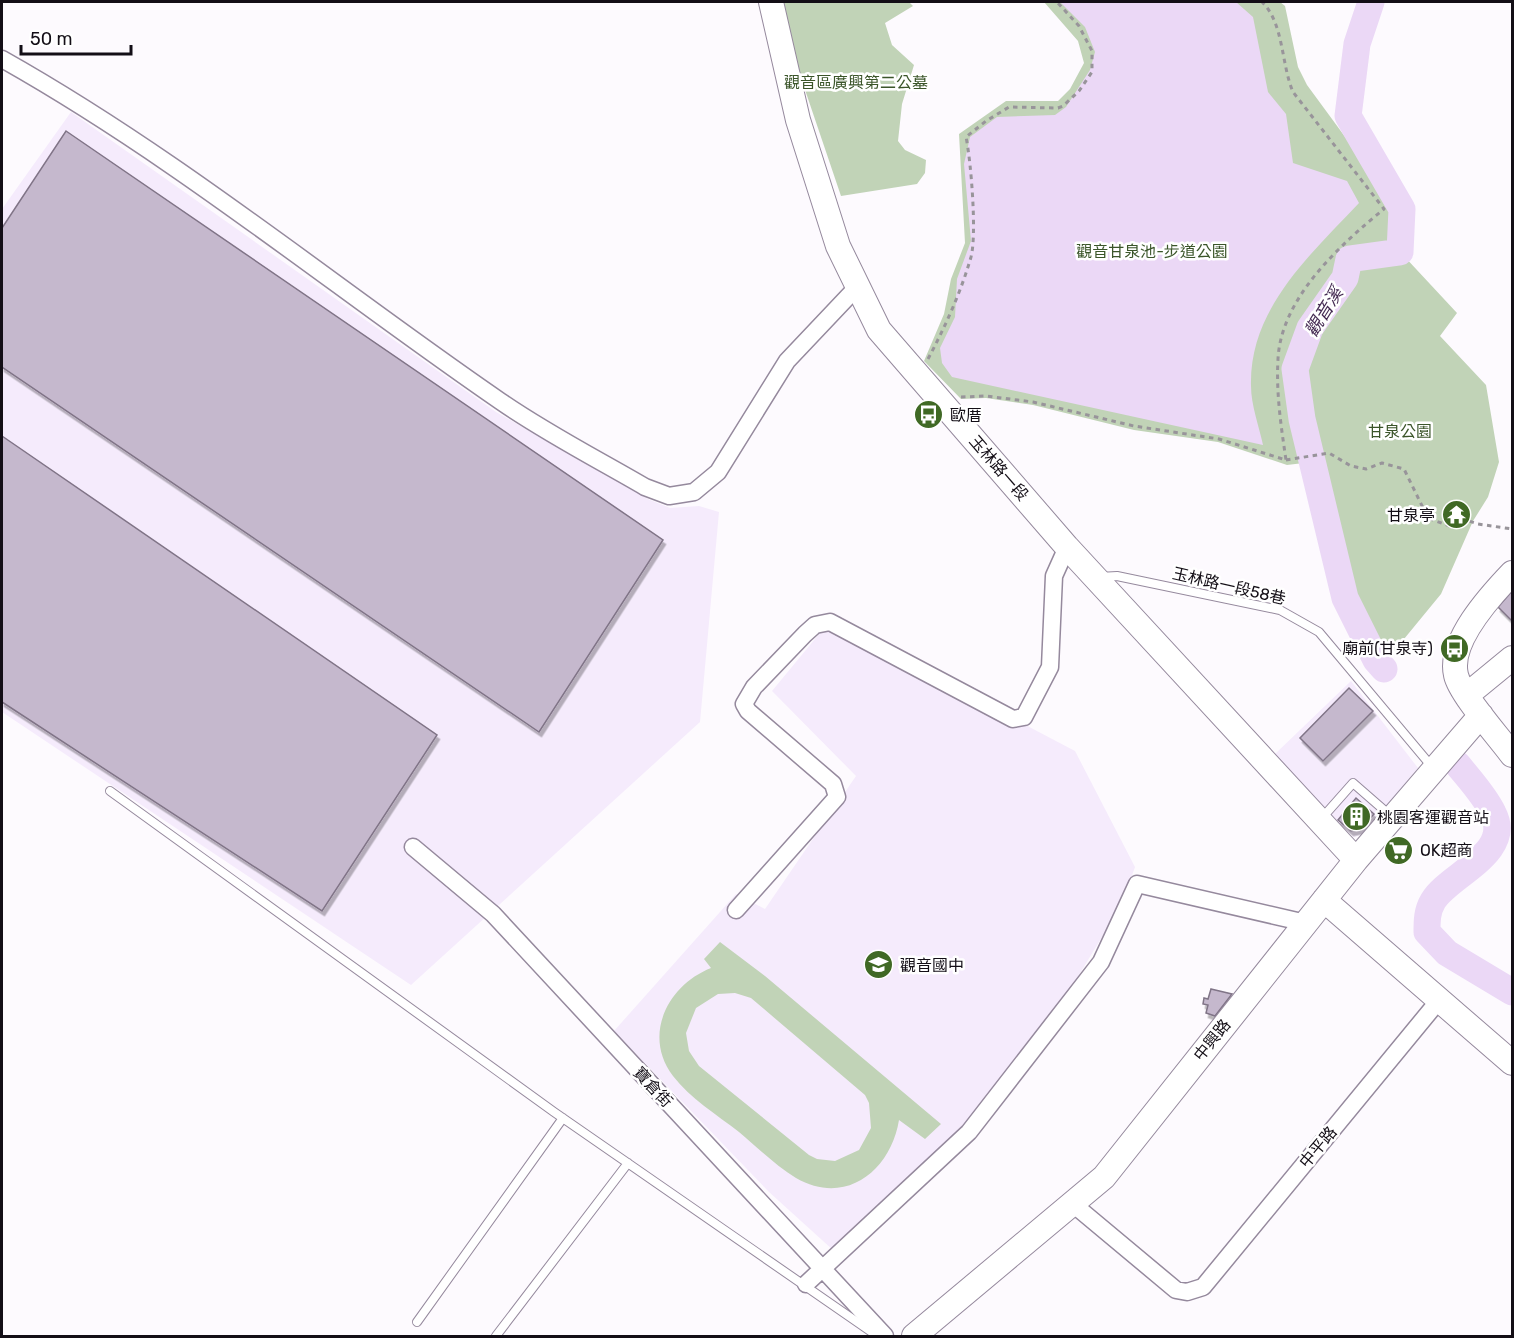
<svg xmlns="http://www.w3.org/2000/svg" width="1514" height="1338" viewBox="0 0 1514 1338" font-family="Rubik,'Noto Sans TC',sans-serif">
  <defs>
    <filter id="shadow"><feDropShadow dx="2.5" dy="4.5" stdDeviation="0" flood-color="#0004"/></filter>
  </defs>
  <rect width="100%" height="100%" fill="#fdfafe"/>
  <!-- built -->
  <path fill="#f5ebfc" d="M71,112L496,412L648,499L670,508L699,506L719,512L700,722L411,985L2,712V209Z
    M829,622L1075,751L1135,867L1122,904L1051,1021L977,1132L844,1260L769,1192L614,1031L736,894L765,909L856,776L772,691Z
    M1351,681L1418,768L1363,834L1354,837L1336,822L1275,754Z"/>
  <!-- green -->
  <path fill="#c1d3b7" fill-rule="evenodd" d="M783,2H909L913,6L885,23L892,45L914,65L902,104L898,141L905,150L926,160L925,173L917,184L841,196L801,78Z
    M1044,2H1280L1285,6L1298,67L1307,85L1390,198L1407,209V254L1403,255L1457,313L1440,336L1486,385L1499,462L1488,497L1473,521L1441,594L1381,667L1345,598L1312,462L1287,465L1218,442L1134,430L1033,405L986,398L961,399L924,361L944,314L951,279L965,243L959,134L1006,101H1058L1070,89L1084,63L1078,41Z
    M720,942L765,976L941,1124L925,1139L899,1120C891,1170 846,1207 796,1178C776,1166 757,1147 739,1132C717,1115 690,1098 673,1076C642,1035 668,985 711,968L704,959ZM735,993L751,998L865,1095L869,1103L871,1128L859,1150L835,1161L817,1159L809,1155L699,1066L689,1051L686,1033L696,1008L718,994Z"/>
  <!-- water -->
  <path fill="#ebd8f6" d="M1060,2H1236L1253,17L1268,92L1286,114L1293,163L1347,181L1359,203C1310,255 1249,309 1251,386C1251,405 1259,426 1263,445L952,377L942,363L940,348L955,317L957,279L971,241L964,164L970,137L997,117L1055,115L1066,107L1090,70L1095,52L1085,27Z"/>
  <g fill="none" stroke-linecap="round" stroke-linejoin="round">
    <!-- river -->
    <path stroke="#ebd8f6" stroke-width="27" d="M1371,2L1357,44L1348,116L1402,209L1400,252L1349,259L1345,278L1310,328L1295,369L1302,419L1345,598L1376,660L1384,669
      M1458,765C1470,780 1485,796 1493,813C1514,853 1448,875 1433,901C1427,911 1427,921 1427,932L1447,953L1512,992"/>
  </g>
  <!-- building -->
  <path fill="#c5b8cd" stroke="#807487" stroke-width="1.5" filter="url(#shadow)" d="M66,131L663,540L539,732L2,367V228Z
    M2,436L437,735L322,911L2,702Z
    M1460,507L1465,513L1452,523L1448,517Z
    M1512,591V621L1498,607Z
    M1349,688L1373,711L1323,761L1300,738Z
    M1356,798L1374,814L1360,829L1351,831L1338,820Z
    M1211,989L1232,994L1215,1016L1206,1013L1208,1005L1203,1004L1204,998L1208,999Z"/>
  <g fill="none" stroke-linecap="round" stroke-linejoin="round">
    <defs>
      <path id="lane" d="M1099,577L1117,576L1280,610L1319,632L1433,768
        M110,791L554,1112L873,1333
        M1322,818L1353,783L1392,817
        M417,1322L563,1118
        M496,1336L628,1163"/>
      <path id="street" d="M2,59C178,158 334,287 500,401C546,433 597,459 645,487L669,496L694,492L718,472L787,361L858,286
        M413,847L493,914L885,1336
        M736,910L837,797L833,784L748,711L744,704L754,687L805,634L815,625L830,622L1013,719L1024,717L1050,667L1054,576L1067,547
        M1073,1204L1176,1290L1187,1292L1203,1287L1440,999
        M806,1284L969,1132L1101,962L1137,884L1306,923"/>
      <path id="secondary" d="M771,2L798,120L838,246L879,330L1067,547L1356,860
        M1512,573C1490,596 1448,642 1456,675C1460,694 1499,737 1512,755
        M1467,695L1512,658
        M1324,900L1512,1063
        M914,1336L1104,1177L1356,860L1481,715"/>
    </defs>
    <!-- lane casing -->
    <use href="#lane" stroke="#95899d" stroke-width="10"/>
    <!-- street casing -->
    <use href="#street" stroke="#95899d" stroke-width="19"/>
    <!-- secondary casing -->
    <use href="#secondary" stroke="#95899d" stroke-width="26"/>
    <!-- path -->
    <path stroke="#98949a" stroke-width="3" stroke-dasharray="4.5 4.5" stroke-linecap="butt" d="M928,359C945,327 961,292 971,257C977,234 971,161 966,137L986,121L1009,107L1058,108L1063,106L1079,91L1092,72V51L1079,26L1057,2
      M961,397L986,396L1033,402L1134,426L1219,439L1286,460C1281,426 1276,393 1278,359C1281,298 1340,245 1384,209L1293,92C1281,64 1284,23 1262,2
      M1286,460L1329,453L1351,466L1366,469L1382,463L1404,469L1428,518L1452,527L1463,519L1478,524L1512,529"/>
    <!-- lane -->
    <use href="#lane" stroke="#fff" stroke-width="8"/>
    <!-- street -->
    <use href="#street" stroke="#fff" stroke-width="16"/>
    <!-- secondary -->
    <use href="#secondary" stroke="#fff" stroke-width="24"/>
  </g>
  <!-- icons -->
  <defs>
    <symbol id="bus-disc" viewBox="-11 -11 22 22"><circle r="9.5" fill="#406925" stroke="#fff"/><path d="M-5-6H5V4H4V6H2V4H-2V6H-4V4H-5ZM-3.5-4V0h7V-4ZM-3.5 1.2v1.5H-2V1.2ZM2 1.2v1.5H3.5V1.2Z" fill="#fff"/></symbol>
    <symbol id="temple-disc" viewBox="-11 -11 22 22"><circle r="9.5" fill="#406925" stroke="#fff"/><path d="M0-6L5-2H3V0L6.5 2.5H4V6H1.5V3h-3V6H-4V2.5H-6.5L-3 0V-2H-5Z" fill="#fff"/></symbol>
    <symbol id="building-disc" viewBox="-11 -11 22 22"><circle r="9.5" fill="#406925" stroke="#fff"/><path d="M-4-6H4V6H1V3H-1V6H-4ZM-2.5-4.3h1.7v1.8h-1.7ZM.8-4.3h1.7v1.8H.8ZM-2.5-1h1.7V.8h-1.7ZM.8-1h1.7V.8H.8Z" fill="#fff"/></symbol>
    <symbol id="supermarket-disc" viewBox="-11 -11 22 22"><circle r="9.5" fill="#406925" stroke="#fff"/><path d="M-6-5.5h2.5l.6 2H6L4.5 2H-2.5L-4.4-4H-6ZM-1.5 3.2a1.3 1.3 0 1 0 .1 0ZM3 3.2a1.3 1.3 0 1 0 .1 0Z" fill="#fff"/></symbol>
    <symbol id="school-disc" viewBox="-11 -11 22 22"><circle r="9.5" fill="#406925" stroke="#fff"/><path d="M0-5L7-2L0 1L-7-2ZM-4 1L0 2.5L4 1V4Q0 6-4 4Z" fill="#fff"/></symbol>
  </defs>
  <g fill-rule="evenodd">
    <use href="#bus-disc" x="912" y="398" width="33" height="33"/>
    <use href="#temple-disc" x="1440" y="498" width="33" height="33"/>
    <use href="#bus-disc" x="1438" y="632" width="33" height="33"/>
    <use href="#building-disc" x="1340" y="800" width="33" height="33"/>
    <use href="#supermarket-disc" x="1382" y="834" width="33" height="33"/>
    <use href="#school-disc" x="862" y="948" width="33" height="33"/>
  </g>
  <g text-anchor="middle" dominant-baseline="central" stroke-width="5" stroke-linejoin="round" paint-order="stroke">
    <!-- park labels -->
    <g font-size="16" fill="#3b552a" stroke="#fff">
      <text x="856" y="82">觀音區廣興第二公墓</text>
      <text x="1152" y="251">觀音甘泉池-步道公園</text>
      <text x="1400" y="431">甘泉公園</text>
    </g>
    <!-- poi labels -->
    <g font-size="16" fill="#130e16" stroke="#fff" text-anchor="start">
      <text x="950" y="415">歐厝</text>
      <text x="1435" y="515" text-anchor="end">甘泉亭</text>
      <text x="1433" y="648" text-anchor="end">廟前(甘泉寺)</text>
      <text x="1377" y="817">桃園客運觀音站</text>
      <text x="1420" y="850">OK超商</text>
      <text x="900" y="965">觀音國中</text>
    </g>
    <!-- street labels -->
    <g font-size="16" fill="#130e16" stroke="#fff">
      <text transform="translate(999 468) rotate(49)">玉林路一段</text>
      <text transform="translate(1229 586) rotate(13)">玉林路一段58巷</text>
      <text transform="translate(1212 1040) rotate(-51)">中興路</text>
      <text transform="translate(653 1087) rotate(47)">寶倉街</text>
      <text transform="translate(1318 1147) rotate(-50)">中平路</text>
    </g>
    <!-- water labels -->
    <g font-size="18" font-style="italic" fill="#452b53" stroke="#fff">
      <text transform="translate(1324 312) rotate(-58)">觀音溪</text>
    </g>
  </g>
  <!-- border -->
  <rect width="1514" height="1338" fill="none" stroke="#130e16" stroke-width="6"/>
  <!-- scale -->
  <path d="M21 45v9h110v-9" fill="none" stroke="#130e16" stroke-width="3"/>
  <text x="30" y="45" font-size="18" fill="#130e16" stroke="#ffffff" stroke-width="4.5" paint-order="stroke">50 m</text>
</svg>
